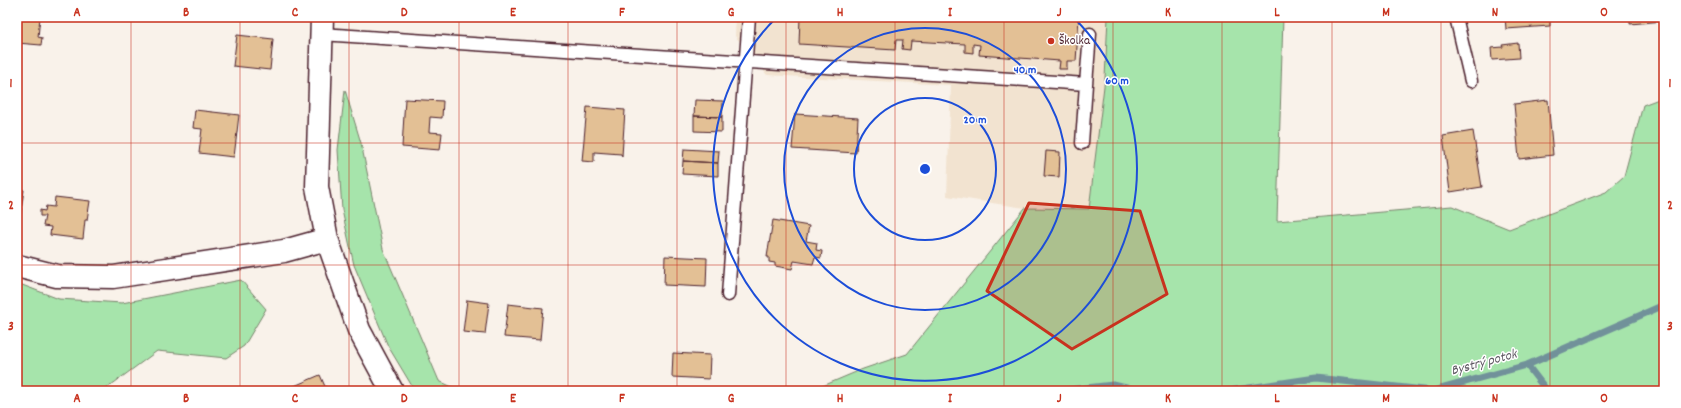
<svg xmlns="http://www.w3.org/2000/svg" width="1681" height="408" viewBox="0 0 1681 408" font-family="Dekko,sans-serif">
  <rect width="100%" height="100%" fill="#f9f2ea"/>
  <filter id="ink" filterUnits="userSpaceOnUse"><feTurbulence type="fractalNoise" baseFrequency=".025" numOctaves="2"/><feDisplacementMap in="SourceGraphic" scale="8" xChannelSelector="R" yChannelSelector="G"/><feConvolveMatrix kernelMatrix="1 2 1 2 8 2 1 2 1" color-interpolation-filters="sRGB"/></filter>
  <g filter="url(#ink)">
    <!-- built -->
    <path fill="#f2e3d0" d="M736,17H1108L1105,78L1089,209L1025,208L947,196L951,85L767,75L735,36Z"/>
    <!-- green -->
    <path fill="#a6e4ab" stroke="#78826b" d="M1108,17H1283L1277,221L1452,206L1509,229L1606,192L1624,176L1643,105L1664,97V391H811L863,369L907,354L1025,208L1089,209L1105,78Z
      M345,90L361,143L383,249L439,381L461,391H415L388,346L354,265L342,210L338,150Z
      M241,280L266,309L244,346L226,358L157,351L103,391H17V283L59,299L122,303Z"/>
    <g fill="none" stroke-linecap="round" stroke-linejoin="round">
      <!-- stream -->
      <path stroke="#71919a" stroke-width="7" d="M1527,365L1547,391
        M1060,391L1113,385L1140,391
        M1229,391L1316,378L1433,391L1527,365L1664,305"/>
    </g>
    <!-- building -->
    <path fill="#e3c095" stroke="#4a1f2b" d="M17,17H40L38,37L42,38L41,45L17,43Z
      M411,17H448L447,21Z
      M800,17H1079L1076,61H1067V69H1059L1060,61L979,55L980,45L973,44V53L965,52V44L911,41L910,50L902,49L903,40H896L895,50L799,44Z
      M1505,17H1550V26L1506,29Z
      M1630,17H1664V21L1630,24Z
      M237,35L273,39L270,70L233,66Z
      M1518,43L1519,58L1492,60L1491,48L1503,47L1502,45Z
      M405,99L443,101L442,118L430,117L429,132L442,133L440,150L402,147Z
      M695,100L723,101L722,117L694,116Z
      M1548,100L1553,155L1519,159L1514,104Z
      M587,107L625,110L622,156L621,154L594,152V162L582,161Z
      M195,110L239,115L234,157L199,153L202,129L193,128Z
      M795,114L858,118L856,153L792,149Z
      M694,116L722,117V132L694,131Z
      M1473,131L1482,187L1450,192L1443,136Z
      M684,149L719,151L718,163L683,161Z
      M1046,151L1060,152L1059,177L1044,176Z
      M683,161L718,163V176L682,174Z
      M17,189L24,190L19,224H17Z
      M55,197L90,201L87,220H85L83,239L50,235L51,227L43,226L45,216H40V210L45,211L46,206L54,207Z
      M773,220L809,226L806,241L817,243L816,250L822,251L821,258L815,257L813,264L794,261L792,269L775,266V263L769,262V257H767Z
      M665,256L707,258L706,287L664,285Z
      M467,300L489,303L485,334L463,332Z
      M508,304L543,308L540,340L504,337Z
      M673,353L710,355L709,379L672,377Z
      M320,375L327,391H293L292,387Z"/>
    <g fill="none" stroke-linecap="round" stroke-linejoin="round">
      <defs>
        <path id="service" d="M1456,17L1471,81
          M321,34L1086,84L1082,143
          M1086,84L1090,34
          M728,295L749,17"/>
        <path id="minor" d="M322,17L317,187L327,239L359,330L392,391
          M17,266L57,276L113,277L284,251L327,239"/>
      </defs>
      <!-- service casing -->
      <use href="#service" stroke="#4a1f2b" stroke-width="15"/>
      <!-- minor casing -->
      <use href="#minor" stroke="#4a1f2b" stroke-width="25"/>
      <!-- service -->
      <use href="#service" stroke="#fff" stroke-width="12"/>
      <!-- minor -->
      <use href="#minor" stroke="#fff" stroke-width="22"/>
    </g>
  </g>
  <!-- marked area -->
  <path fill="#c8321e" fill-opacity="0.2" stroke="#c8321e" stroke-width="3" stroke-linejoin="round" d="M1029,203L1140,211L1167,294L1072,349L987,291Z"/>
  <!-- grid -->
  <path fill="none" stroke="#c8321e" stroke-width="1" stroke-opacity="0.55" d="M131,17V391M240,17V391M349,17V391M459,17V391M568,17V391M677,17V391M786,17V391M895,17V391M1004,17V391M1113,17V391M1222,17V391M1332,17V391M1441,17V391M1550,17V391M17,143H1664M17,265H1664"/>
  <!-- distance rings -->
  <g fill="none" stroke="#1d4ed8" stroke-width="2">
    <circle cx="925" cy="169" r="71"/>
    <circle cx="925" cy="169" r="141"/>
    <path d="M1074 18A212 212 0 1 1 776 18"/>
  </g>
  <!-- markers -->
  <circle fill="#c8321e" stroke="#fff" stroke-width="1.5" cx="1051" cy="41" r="4"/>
  <g text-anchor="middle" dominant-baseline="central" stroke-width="3" stroke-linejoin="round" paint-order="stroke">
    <!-- poi labels -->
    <g font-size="13" fill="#4a1f2b" stroke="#fff" text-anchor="start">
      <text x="1059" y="41">Školka</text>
    </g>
    <!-- water labels -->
    <g font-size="14" font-style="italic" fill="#5e5862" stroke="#fff">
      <text transform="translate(1484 363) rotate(-15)">Bystrý potok</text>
    </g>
  </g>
  <circle cx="925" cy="169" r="6" fill="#1d4ed8" stroke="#fff" stroke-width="2"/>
  <g font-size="12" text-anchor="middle" font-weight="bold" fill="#1d4ed8" stroke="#fff" stroke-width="3" stroke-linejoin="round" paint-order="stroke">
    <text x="1025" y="73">40 m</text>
    <text x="1117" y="84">60 m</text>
    <text x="975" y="123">20 m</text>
  </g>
  <!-- margin -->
  <rect width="1681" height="408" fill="none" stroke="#fff" stroke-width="44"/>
  <rect x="22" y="22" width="1637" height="364" fill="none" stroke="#c8321e" stroke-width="1.5"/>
  <g font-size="13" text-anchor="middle" font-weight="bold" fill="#c8321e">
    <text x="77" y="16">A</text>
    <text x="186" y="16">B</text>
    <text x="295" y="16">C</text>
    <text x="404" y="16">D</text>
    <text x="513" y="16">E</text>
    <text x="622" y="16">F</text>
    <text x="731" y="16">G</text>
    <text x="840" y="16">H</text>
    <text x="950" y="16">I</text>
    <text x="1059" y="16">J</text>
    <text x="1168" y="16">K</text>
    <text x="1277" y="16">L</text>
    <text x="1386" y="16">M</text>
    <text x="1495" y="16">N</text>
    <text x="1604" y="16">O</text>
    <text x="11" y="87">1</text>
    <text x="1670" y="87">1</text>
    <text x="11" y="209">2</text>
    <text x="1670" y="209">2</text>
    <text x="11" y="330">3</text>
    <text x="1670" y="330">3</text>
    <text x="77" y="402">A</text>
    <text x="186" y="402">B</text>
    <text x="295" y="402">C</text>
    <text x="404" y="402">D</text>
    <text x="513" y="402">E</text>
    <text x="622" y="402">F</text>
    <text x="731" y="402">G</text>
    <text x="840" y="402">H</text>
    <text x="950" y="402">I</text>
    <text x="1059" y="402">J</text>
    <text x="1168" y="402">K</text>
    <text x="1277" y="402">L</text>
    <text x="1386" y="402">M</text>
    <text x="1495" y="402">N</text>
    <text x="1604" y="402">O</text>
  </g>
</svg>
